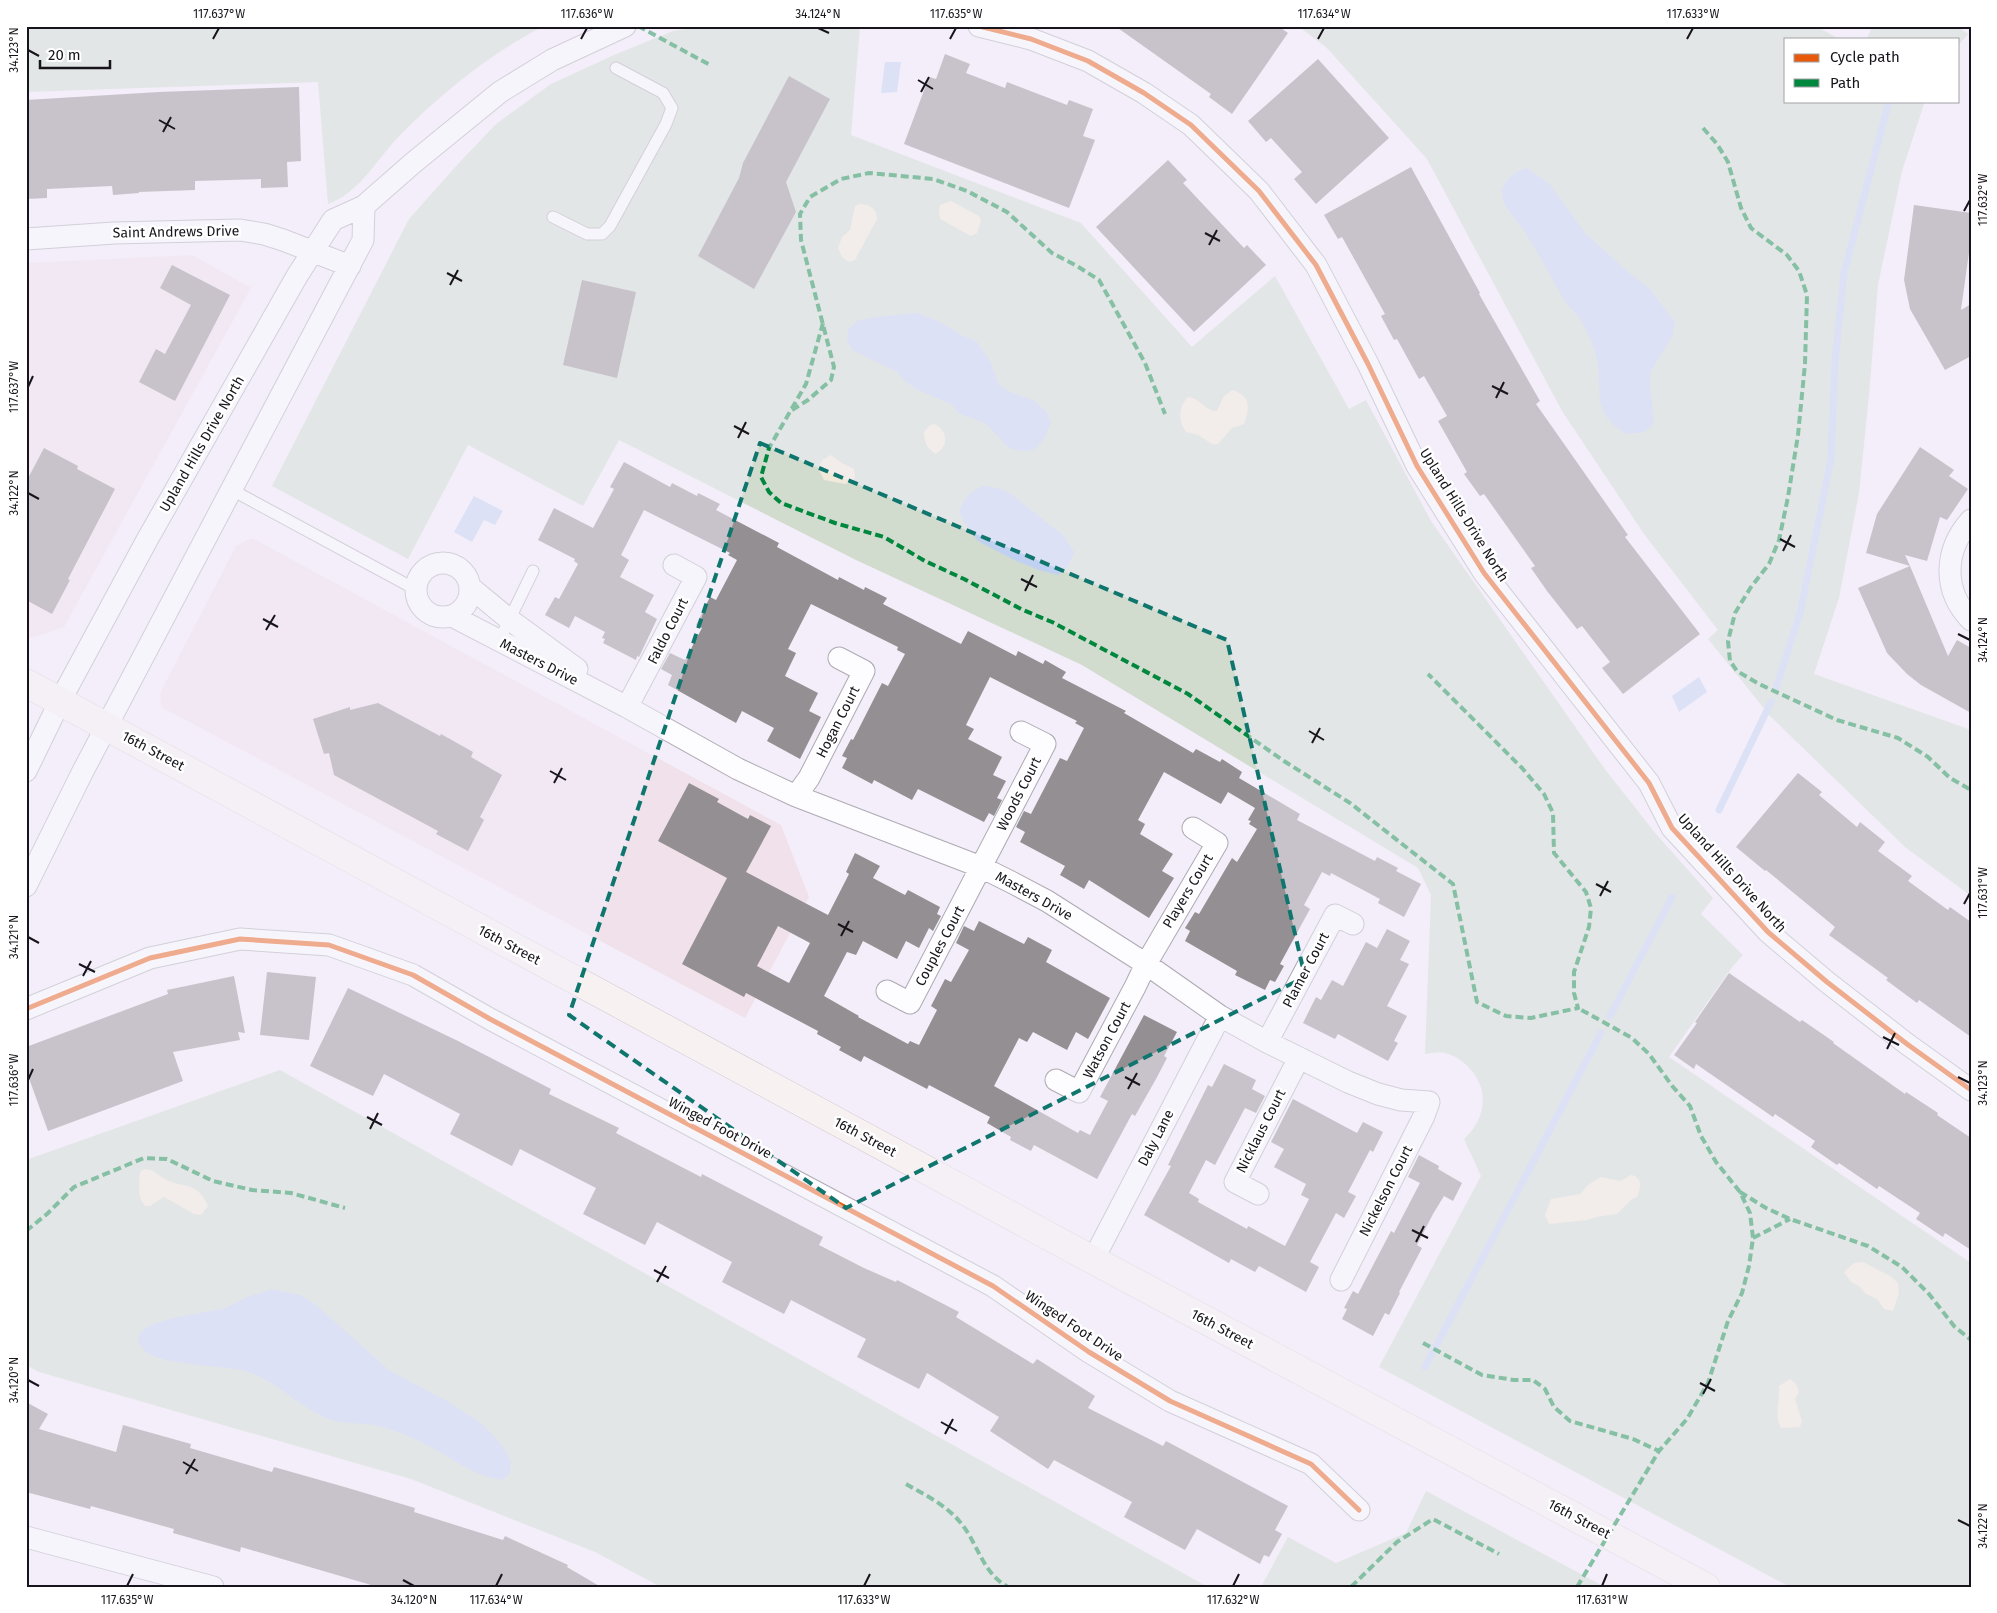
<svg xmlns="http://www.w3.org/2000/svg" width="1997" height="1613" viewBox="0 0 1997 1613" font-family="'Fira Sans',sans-serif">
  <rect width="100%" height="100%" fill="#f3eef9"/>
  <!-- commercial -->
  <path fill="#f1e1ea" d="M192,255L251,288L64,627L31,638L26,636V263Z
    M252,538L781,825L809,897L745,1018L161,707L160,693L236,546Z"/>
  <!-- green -->
  <path fill="#d1dbce" d="M26,26H544C491,53 443,92 402,133C382,153 368,179 345,195C340,199 334,201 328,204L318,82L26,92Z
    M703,26H860L851,135L1081,223L1192,347L1275,276L1349,409L1366,400L1431,521L1604,768L1656,834L1713,898L1701,914L1743,955L1733,966L1669,1057L1971,1263V1587H1790L1379,1367L1481,1176L1464,1139C1485,1120 1490,1092 1471,1070C1464,1062 1455,1055 1445,1053C1439,1052 1431,1053 1425,1054L1431,895L1418,868L1082,665L856,560L619,440L583,506L468,445L408,559L272,486L409,219L458,164L496,124L551,84L614,55L673,31Z
    M1298,26H1816L1839,39H1786V101H1925L1902,171L1878,285L1869,395L1859,493L1839,598L1814,674L1971,730V896L1905,847L1770,716L1708,639L1718,630L1644,534L1562,411L1427,159L1326,47Z
    M1872,26H1957L1968,34L1958,46V39H1867Z
    M280,1070L1208,1587H661L595,1552L411,1479L39,1372L26,1365V1160Z
    M1426,1491L1605,1587H1261L1288,1537L1336,1563L1406,1533Z"/>
  <!-- sand -->
  <path fill="#f1e9d9" d="M951,201L979,216L981,221L977,233L971,236L940,219L939,212L940,205Z
    M860,204C870,204 877,209 877,219L855,260L849,262L842,257L838,248L842,237L850,230L855,206Z
    M1232,390C1251,396 1250,407 1244,424L1232,428L1218,444H1212L1198,435L1186,432C1178,421 1178,407 1188,397C1200,398 1205,411 1217,411L1224,396Z
    M935,424C948,432 949,445 936,454C927,449 924,442 924,432L930,425Z
    M831,455L840,462L854,469L855,476L853,482L845,484L824,480L818,468L822,460Z
    M144,1169C156,1170 155,1174 165,1179C182,1189 197,1180 208,1206L201,1215L194,1214L164,1197L150,1206H145C137,1197 139,1184 140,1172Z
    M1631,1175C1643,1177 1641,1188 1637,1197L1632,1199L1617,1214L1596,1217L1588,1220L1549,1224L1545,1215L1551,1199L1580,1194L1588,1185L1601,1177L1620,1181Z
    M1863,1262L1890,1276L1898,1283L1899,1293L1893,1311L1884,1309L1877,1299L1866,1294L1859,1286L1851,1282L1844,1272L1854,1263Z
    M1790,1379L1796,1384L1799,1392L1795,1399L1802,1421L1800,1427L1781,1428C1774,1415 1780,1401 1779,1386Z"/>
  <!-- water -->
  <path fill="#c1d1f1" d="M885,62H901L897,92L881,93Z
    M1526,168L1549,183L1585,233L1628,272L1650,289L1675,322L1673,335L1651,371L1650,385L1654,424L1644,432L1626,434C1591,411 1603,396 1597,361C1595,347 1588,335 1582,322C1577,313 1568,307 1563,298C1547,272 1535,244 1516,220C1510,212 1502,204 1502,194C1502,180 1515,172 1526,168Z
    M917,313L938,321L963,336L976,341L989,359L999,385L1010,392L1033,400L1046,411L1051,422L1045,437L1038,446L1031,451L1016,450L1009,448L985,423L958,413L952,405L916,389L905,381L897,372L852,350L847,341L848,330L857,321L874,317Z
    M985,486L998,488L1011,494L1064,536L1074,552C1071,563 1067,568 1058,575L1039,570L1014,560L978,541L964,522L959,511C965,498 970,490 985,486Z
    M474,496L503,511L495,525L484,520L472,542L454,532Z
    M1699,677L1707,692L1679,712L1672,696Z
    M272,1289L300,1295L315,1304L390,1371L447,1401L481,1423L502,1445L511,1461L510,1473L503,1480C472,1476 451,1457 425,1444C410,1436 394,1430 379,1426C354,1421 341,1427 316,1413C295,1402 275,1382 252,1373C228,1365 162,1366 145,1351C142,1348 140,1345 138,1342L140,1333L150,1325L173,1318L226,1308L245,1298Z"/>
  <g fill="none" stroke-linecap="round" stroke-linejoin="round">
    <!-- stream -->
    <path stroke="#c1d1f1" stroke-width="7" d="M1776,688L1800,613L1831,459L1835,362L1844,273L1889,101
      M1719,810L1771,702
      M1610,1016L1672,897
      M1425,1367L1601,1033"/>
  </g>
  <!-- building -->
  <path fill="#948f92" fill-rule="evenodd" d="M1115,26H1278L1288,33L1232,114L1209,97L1211,94Z
    M945,54L970,64L966,73L1005,88L1007,82L1067,105L1069,100L1093,109L1083,136L1095,140L1069,208L904,144L929,77L936,79Z
    M1318,59L1389,138L1316,204L1294,179L1302,172L1271,138L1266,142L1248,121Z
    M789,76L830,99L786,182L796,212L754,289L698,256L739,178L743,163Z
    M299,87L301,161L287,162L288,187L261,188V179L195,181V190L139,192V193L113,195L112,186L47,189V198L26,199V100L159,92Z
    M1168,160L1187,180L1183,183L1244,248L1247,245L1266,265L1194,332L1096,227Z
    M1411,167L1480,293L1479,294L1540,401L1536,404L1628,535L1625,537L1700,634L1623,694L1602,668L1610,662L1582,626L1577,629L1547,591L1531,568L1535,566L1484,494L1480,496L1464,474L1467,472L1438,421L1447,416L1424,376L1419,379L1397,339L1394,340L1381,316L1385,314L1342,237L1338,239L1324,215Z
    M1914,205L1971,213V238L1961,310L1971,304V356L1945,370L1910,309L1904,280Z
    M172,265L230,295L175,401L139,382L156,349L165,354L191,305L160,288Z
    M582,280L636,292L617,378L563,365Z
    M1920,447L1954,470L1949,476L1968,489L1947,520L1940,517L1927,561L1905,555L1910,566L1866,553L1877,514Z
    M44,448L78,466L77,469L115,489L68,579L70,580L52,614L26,600V482Z
    M624,462L670,487L672,483L697,496L698,493L720,504L716,510L779,543L777,547L838,580L839,577L864,590L865,587L887,598L883,604L961,644L968,631L1016,656L1018,651L1043,664L1045,660L1066,672L1062,678L1126,711L1124,713L1193,753L1196,749L1220,762L1222,759L1242,772L1239,778L1300,814L1297,820L1375,861L1377,857L1398,868L1396,871L1421,884L1404,917L1378,903L1380,899L1331,873L1330,876L1322,872L1304,905L1310,909L1280,964L1284,966L1275,982L1270,980L1265,990L1235,975L1237,971L1185,941L1190,931L1185,928L1195,912L1199,914L1232,858L1237,862L1257,829L1249,824L1251,821L1248,820L1255,808L1228,792L1221,804L1164,772L1138,820L1145,824L1140,834L1173,854L1162,871L1174,878L1149,918L1089,880L1084,889L1060,875L1065,866L1020,842L1025,832L1016,827L1024,811L1031,814L1060,758L1067,761L1084,728L1075,723L1077,721L990,677L966,725L974,729L968,739L1002,757L993,775L1006,781L997,798L1002,800L994,816L989,813L984,822L918,789L912,800L874,780L872,784L842,768L847,758L842,756L851,739L853,740L882,683L888,686L905,654L897,650L898,647L811,604L788,649L796,653L785,676L818,693L809,711L821,717L800,759L767,741L774,728L742,711L736,723L668,685L672,675L661,669L670,653L685,660L702,628L696,625L710,597L716,600L737,560L728,555L730,553L644,510L621,555L629,560L620,577L654,595L645,612L657,619L639,657L637,656L636,660L603,643L605,639L602,638L605,632L575,616L569,628L545,615L555,597L559,599L578,564L574,561L575,559L538,540L554,508L593,528L614,489L610,487Z
    M1910,566L1948,656L1957,640L1971,648V713L1921,685L1907,674L1887,653L1858,588Z
    M378,703L440,736L441,734L473,752L471,757L502,775L480,817L484,820L468,851L436,834L438,831L334,775L329,753L324,754L313,719L350,707V710Z
    M1798,773L1822,792L1819,795L1857,827L1860,822L1885,842L1878,851L1912,876L1908,881L1948,910L1950,907L1971,922V1037L1919,1000L1917,1003L1886,980L1888,978L1829,935L1835,927L1766,870L1765,871L1736,847Z
    M689,783L719,799L717,802L748,819L750,815L771,826L746,872L828,915L849,874L846,872L855,853L880,866L873,878L905,895L908,890L940,907L937,914L941,916L933,931L929,928L919,948L906,941L897,959L863,941L856,955L847,952L824,996L859,1016L858,1017L908,1044L910,1041L919,1045L937,1010L931,1006L945,979L951,982L969,950L956,943L964,926L974,931L979,921L1024,944L1028,937L1052,950L1046,962L1110,998L1088,1039L1076,1032L1067,1050L1033,1032L1027,1042L1019,1038L994,1086L1078,1133L1080,1130L1090,1135L1108,1101L1100,1097L1144,1015L1177,1032L1164,1056L1167,1058L1156,1079L1135,1116L1132,1114L1097,1179L1034,1145L1031,1151L1010,1140L1011,1137L987,1123L990,1117L929,1085L927,1089L864,1056L861,1062L839,1050L841,1047L817,1034L818,1031L746,993L744,997L682,964L727,878L658,841ZM778,926L810,943L789,983L757,966Z
    M1387,929L1410,941L1400,960L1409,964L1387,1006L1407,1016L1394,1041L1398,1043L1388,1061L1338,1034L1335,1039L1303,1023L1316,997L1321,1000L1332,980L1343,986L1366,942L1377,948Z
    M267,972L316,977L309,1040L260,1035Z
    M1729,973L1800,1022L1802,1020L1834,1042L1833,1043L1905,1094L1906,1092L1938,1113L1937,1115L1971,1138V1250L1945,1233L1943,1237L1916,1219L1920,1213L1879,1186L1877,1189L1839,1163L1837,1165L1811,1147L1815,1141L1775,1114L1773,1117L1696,1064L1694,1069L1674,1055L1697,1023L1695,1022Z
    M234,976L245,1033L238,1032L240,1040L173,1052L183,1081L48,1131L26,1070V1047L168,994L167,990Z
    M348,988L458,1041L551,1089L549,1094L619,1128L616,1133L701,1177L702,1174L823,1237L819,1245L864,1268L896,1282L897,1280L959,1312L956,1317L1033,1364L1037,1359L1095,1396L1088,1408L1163,1446L1166,1441L1288,1506L1275,1530L1282,1534L1269,1557L1264,1555L1260,1564L1197,1529L1185,1550L1124,1517L1132,1502L1054,1460L1048,1469L990,1431L999,1417L927,1373L919,1389L857,1357L866,1339L791,1300L784,1314L722,1282L732,1262L657,1222L645,1245L583,1214L596,1188L520,1149L512,1166L450,1134L460,1114L384,1074L373,1096L310,1066Z
    M1224,1064L1256,1080L1252,1089L1265,1096L1256,1113L1245,1108L1215,1165L1206,1160L1189,1193L1199,1199L1198,1202L1247,1229L1248,1226L1285,1246L1309,1199L1301,1195L1306,1184L1274,1167L1284,1149L1271,1142L1293,1099L1357,1133L1363,1122L1383,1132L1373,1152L1370,1150L1348,1192L1356,1196L1344,1218L1336,1213L1310,1262L1319,1267L1306,1292L1259,1266L1255,1272L1231,1259L1229,1263L1144,1215L1171,1166L1168,1165L1208,1085L1212,1087Z
    M1419,1155L1439,1166L1438,1169L1462,1183L1453,1201L1444,1196L1433,1214L1417,1245L1422,1248L1399,1292L1400,1293L1389,1315L1385,1313L1373,1336L1342,1319L1347,1309L1344,1308L1353,1291L1358,1294L1391,1231L1394,1233L1420,1183L1408,1177Z
    M26,1402L48,1414L39,1429L116,1452L123,1425L191,1444L190,1448L272,1472L274,1467L348,1488L415,1508L414,1512L503,1540L505,1536L568,1565L567,1567L601,1587H378L241,1547L240,1552L173,1533L174,1529L91,1506L90,1509L26,1492Z"/>
  <g fill="none" stroke-linecap="round" stroke-linejoin="round">
    <defs>
      <path id="service" d="M553,217L587,234H602L610,226L666,124L672,108L663,93L616,68
        M232,490L415,589
        M499,641L533,571"/>
      <path id="minor" d="M979,26L1031,39L1088,61L1144,93L1191,125L1259,191L1316,265L1368,364L1417,466L1484,573L1649,783L1672,828L1768,932L1827,982L1907,1044L1971,1090
        M26,239L114,233L240,230L264,234L283,240L350,266
        M1971,520C1944,550 1942,590 1971,620
        M416 590a27 27 0 1 1 54 0a27 27 0 1 1-54 0Z
        M470,587L510,620L577,669
        M452,616L627,707L738,769L796,796L981,867L1011,882L1047,901L1146,964L1220,1016L1267,1042L1348,1082L1378,1094L1401,1100L1429,1102L1424,1116L1341,1280
        M627,707L696,577L674,565
        M26,771L60,701L147,540L297,276L333,220L364,206L413,163L500,92L552,60L625,26
        M796,796L809,778L864,671L839,658
        M26,886L83,771L363,240L364,206
        M887,991L910,1003L1045,744L1021,732
        M26,1009L150,958L240,939L329,945L413,975L490,1019L993,1286L1089,1352L1170,1401L1311,1464L1359,1510
        M1267,1042L1335,915L1353,924
        M1056,1080L1079,1092L1135,987L1146,964L1217,843L1193,828
        M1258,1194L1235,1182L1299,1058
        M1093,1260L1220,1016
        M26,1537L213,1587"/>
      <path id="primary" d="M26,683L1093,1260L1706,1587"/>
    </defs>
    <!-- service casing -->
    <use href="#service" stroke="#aeaab3" stroke-width="13"/>
    <!-- minor casing -->
    <use href="#minor" stroke="#aeaab3" stroke-width="23"/>
    <!-- primary casing -->
    <use href="#primary" stroke="#cdcacf" stroke-width="29"/>
    <!-- service -->
    <use href="#service" stroke="#fdfcfe" stroke-width="11"/>
    <!-- minor -->
    <use href="#minor" stroke="#fdfcfe" stroke-width="21"/>
    <!-- primary -->
    <use href="#primary" stroke="#f7f2f1" stroke-width="28"/>
    <!-- quiet -->
    <path stroke="#00873e" stroke-width="4" stroke-dasharray="8 4" stroke-linecap="butt" d="M638,26L710,65
      M1703,128L1717,144L1728,162L1741,208L1751,228L1787,255L1799,271L1807,295L1805,364L1798,435L1788,497L1779,540L1769,564L1751,587L1735,613L1728,641L1730,661L1737,671L1759,684L1837,720L1898,738L1928,757L1950,778L1971,790
      M823,323L806,384L769,448L761,477L769,492L781,503L835,523L884,537L925,561L964,579L1023,610L1052,622L1188,694L1284,761L1350,803L1453,884L1477,1002L1506,1016L1531,1018L1578,1008L1574,993V972L1589,927L1591,908L1586,892L1554,853L1553,813L1544,794L1522,768L1428,674
      M792,410L808,400L831,380L834,367L801,240L800,214L810,197L841,179L869,173L933,179L967,191L1007,212L1052,253L1077,266L1099,280L1145,363L1165,414
      M1740,1192L1766,1208L1790,1219L1868,1246L1902,1267L1929,1294L1954,1326L1971,1340
      M26,1231L47,1214L74,1187L144,1158L167,1159L213,1181L252,1190L291,1193L345,1208
      M1753,1238L1790,1219
      M1423,1343L1482,1375L1514,1380H1533L1545,1389L1554,1407L1570,1421L1633,1439L1659,1451
      M906,1484C925,1495 946,1505 960,1522C978,1543 982,1573 1008,1587
      M1351,1587L1397,1542L1433,1519L1499,1554
      M1577,1587L1659,1451L1687,1419L1708,1383L1728,1321L1742,1293L1749,1266L1753,1238L1750,1213L1740,1192L1716,1162L1701,1136L1690,1106L1673,1087L1649,1054L1632,1038L1578,1008"/>
    <defs>
      <path id="cycleway" d="M979,26L1031,39L1088,61L1144,93L1191,125L1259,191L1316,265L1368,364L1417,466L1484,573L1649,783L1672,828L1768,932L1827,982L1907,1044L1971,1090
        M26,1009L150,958L240,939L329,945L413,975L490,1019L993,1286L1089,1352L1170,1401L1311,1464L1359,1510"/>
    </defs>
    <!-- cycleway casing -->
    <use href="#cycleway" stroke="#fff" stroke-width="8"/>
    <!-- cycleway -->
    <use href="#cycleway" stroke="#e8590c" stroke-width="5"/>
  </g>
  <!-- marked area -->
  <path d="M0 0H1997V1613H0ZM760,443L1227,640L1305,977L846,1208L569,1015Z" fill="#f3eef9" fill-opacity=".55" fill-rule="evenodd"/>
  <path fill="none" stroke="#0f766e" stroke-width="4" stroke-dasharray="10 6" stroke-linejoin="round" d="M760,443L1227,640L1305,977L846,1208L569,1015Z"/>
  <!-- ticks -->
  <path fill="none" stroke="#17151b" stroke-width="2" d="M818,28L829,33M213,39L219,28M581,39L587,28M950,39L956,28M1318,39L1324,28M1687,39L1693,28M28,50L39,56M918,80L933,89M921,92L929,77M159,120L175,129M163,132L171,117M1964,211L1970,200M1205,233L1220,241M1209,245L1217,230M447,273L462,281M450,285L458,270M1492,386L1508,394M28,387L33,376M1496,398L1504,382M734,426L749,434M738,438L746,422M28,493L39,499M1780,539L1795,547M1783,551L1791,535M1021,579L1037,587M1025,591L1033,575M263,619L278,627M266,630L275,615M1958,634L1970,640M1309,731L1324,740M1312,743L1320,728M550,771L566,780M554,783L562,768M1596,884L1611,892M1600,896L1608,881M1964,904L1970,893M838,924L853,932M841,936L849,921M28,937L39,943M79,964L95,972M83,976L91,961M1883,1037L1899,1045M1887,1049L1895,1033M1125,1077L1140,1085M1958,1077L1970,1083M28,1080L33,1069M1128,1089L1137,1073M367,1117L382,1125M370,1129L378,1113M1412,1230L1428,1238M1416,1242L1424,1226M654,1270L669,1278M657,1282L666,1266M28,1380L39,1386M1700,1383L1715,1391M1703,1394L1711,1379M941,1422L957,1431M945,1434L953,1419M183,1462L198,1471M186,1474L195,1459M1958,1520L1970,1526M403,1580L414,1586M127,1586L133,1574M496,1586L502,1574M864,1586L870,1574M1233,1586L1239,1574M1602,1586L1607,1574"/>
  <g text-anchor="middle" dominant-baseline="central" stroke-width="5" stroke-linejoin="round" paint-order="stroke">
    <!-- street labels -->
    <g font-size="14" fill="#17151b" stroke="#fff">
      <text transform="translate(176 232) rotate(-1)">Saint Andrews Drive</text>
      <text transform="translate(202 444) rotate(-60)">Upland Hills Drive North</text>
      <text transform="translate(1464 515) rotate(58)">Upland Hills Drive North</text>
      <text transform="translate(668 631) rotate(-63)">Faldo Court</text>
      <text transform="translate(539 662) rotate(27)">Masters Drive</text>
      <text transform="translate(838 722) rotate(-63)">Hogan Court</text>
      <text transform="translate(153 751) rotate(28)">16th Street</text>
      <text transform="translate(1019 794) rotate(-63)">Woods Court</text>
      <text transform="translate(1732 873) rotate(48)">Upland Hills Drive North</text>
      <text transform="translate(1188 891) rotate(-59)">Players Court</text>
      <text transform="translate(1034 896) rotate(29)">Masters Drive</text>
      <text transform="translate(509 945) rotate(28)">16th Street</text>
      <text transform="translate(940 946) rotate(-62)">Couples Court</text>
      <text transform="translate(1306 970) rotate(-62)">Plamer Court</text>
      <text transform="translate(1107 1040) rotate(-62)">Watson Court</text>
      <text transform="translate(720 1128) rotate(28)">Winged Foot Drive</text>
      <text transform="translate(1261 1131) rotate(-63)">Nicklaus Court</text>
      <text transform="translate(865 1137) rotate(28)">16th Street</text>
      <text transform="translate(1156 1138) rotate(-63)">Daly Lane</text>
      <text transform="translate(1386 1191) rotate(-63)">Nickelson Court</text>
      <text transform="translate(1074 1326) rotate(34)">Winged Foot Drive</text>
      <text transform="translate(1222 1329) rotate(28)">16th Street</text>
      <text transform="translate(1579 1519) rotate(28)">16th Street</text>
    </g>
  </g>
  <!-- border -->
  <rect width="1997" height="1613" fill="none" stroke="#ffffff" stroke-width="55"/>
  <!-- legend -->
  <rect x="1784" y="38" width="175" height="65" fill="#ffffff" stroke="#a2a1a4"/>
  <rect x="1794" y="54" width="25" height="8" fill="#e8590c" stroke="#a2a1a4"/>
  <text x="1830" y="62" font-size="15" fill="#17151b">Cycle path</text>
  <rect x="1794" y="79" width="25" height="8" fill="#00873e" stroke="#a2a1a4"/>
  <text x="1830" y="88" font-size="15" fill="#17151b">Path</text>
  <!-- scale -->
  <path d="M40 60v8h70v-8" fill="none" stroke="#17151b" stroke-width="2.5"/>
  <text x="48" y="60" font-size="15" fill="#17151b" stroke="#ffffff" stroke-width="4" paint-order="stroke">20 m</text>
  <rect x="28" y="28" width="1942" height="1558" fill="none" stroke="#17151b" stroke-width="2"/>
  <g font-size="12" text-anchor="middle" fill="#17151b">
    <text x="219" y="18">117.637°W</text>
    <text x="587" y="18">117.636°W</text>
    <text x="818" y="18">34.124°N</text>
    <text x="956" y="18">117.635°W</text>
    <text x="1324" y="18">117.634°W</text>
    <text x="1693" y="18">117.633°W</text>
    <text transform="translate(14 50) rotate(-90)" y="4">34.123°N</text>
    <text transform="translate(1983 200) rotate(-90)" y="4">117.632°W</text>
    <text transform="translate(14 387) rotate(-90)" y="4">117.637°W</text>
    <text transform="translate(14 493) rotate(-90)" y="4">34.122°N</text>
    <text transform="translate(1983 640) rotate(-90)" y="4">34.124°N</text>
    <text transform="translate(1983 893) rotate(-90)" y="4">117.631°W</text>
    <text transform="translate(14 937) rotate(-90)" y="4">34.121°N</text>
    <text transform="translate(14 1080) rotate(-90)" y="4">117.636°W</text>
    <text transform="translate(1983 1083) rotate(-90)" y="4">34.123°N</text>
    <text transform="translate(14 1380) rotate(-90)" y="4">34.120°N</text>
    <text transform="translate(1983 1526) rotate(-90)" y="4">34.122°N</text>
    <text x="127" y="1604">117.635°W</text>
    <text x="414" y="1604">34.120°N</text>
    <text x="496" y="1604">117.634°W</text>
    <text x="864" y="1604">117.633°W</text>
    <text x="1233" y="1604">117.632°W</text>
    <text x="1602" y="1604">117.631°W</text>
  </g>
</svg>
